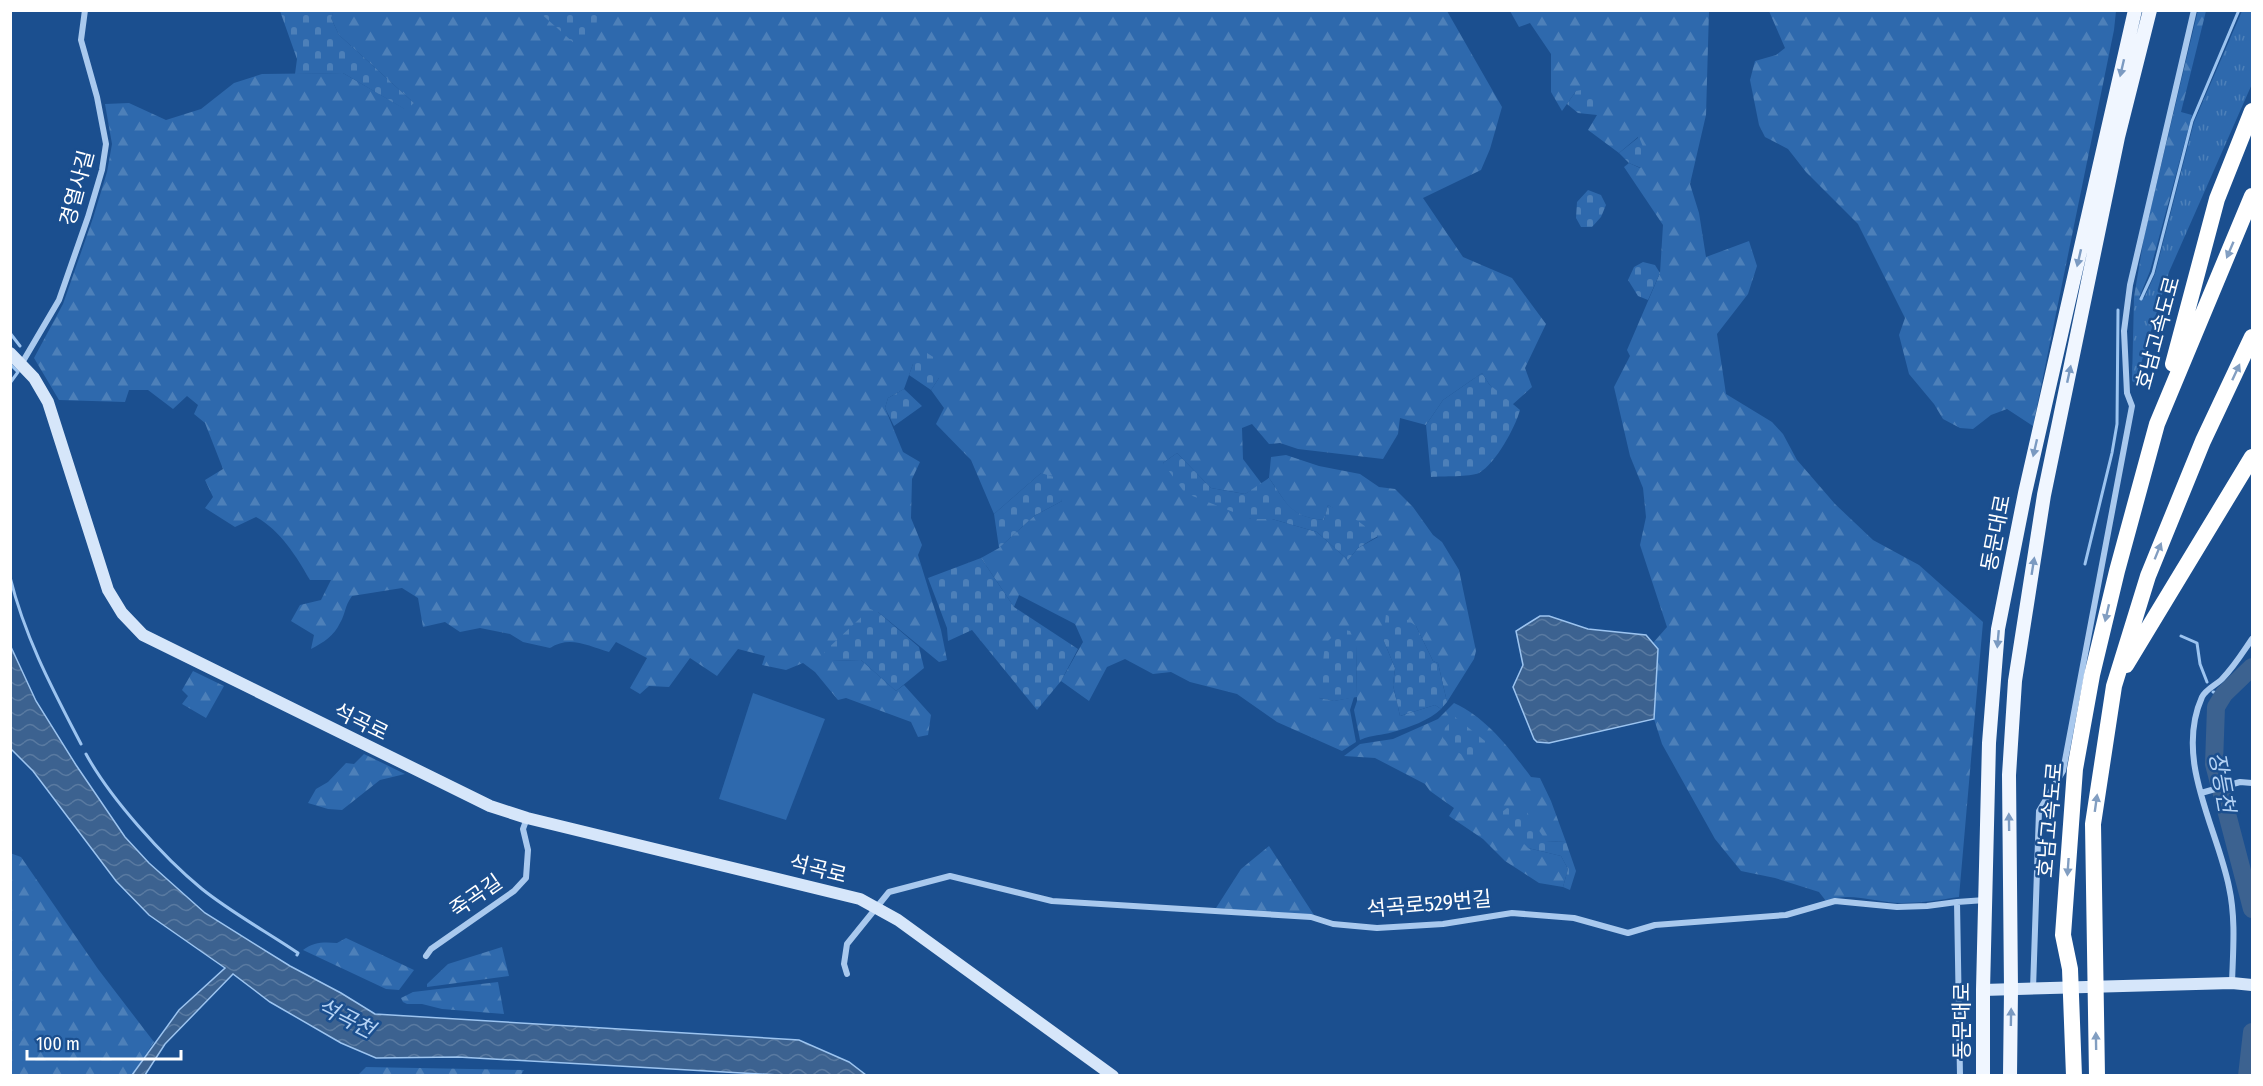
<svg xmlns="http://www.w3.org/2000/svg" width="2263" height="1086" viewBox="0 0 2263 1086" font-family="'Fira Sans Condensed','Noto Sans KR',sans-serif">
  <defs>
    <pattern id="grass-tufts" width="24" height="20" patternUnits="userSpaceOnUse" patternTransform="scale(1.5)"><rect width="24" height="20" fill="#2e69ad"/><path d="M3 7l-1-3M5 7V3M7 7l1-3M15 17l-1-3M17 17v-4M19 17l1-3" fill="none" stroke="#4d80b9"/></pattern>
    <pattern id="forest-firs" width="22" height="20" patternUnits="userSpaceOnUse" patternTransform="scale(1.5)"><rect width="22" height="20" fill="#2e69ad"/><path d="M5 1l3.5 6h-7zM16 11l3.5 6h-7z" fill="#4d80b9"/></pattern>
    <pattern id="cemetery-stones" width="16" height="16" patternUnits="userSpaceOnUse" patternTransform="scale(1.5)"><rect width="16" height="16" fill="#2e69ad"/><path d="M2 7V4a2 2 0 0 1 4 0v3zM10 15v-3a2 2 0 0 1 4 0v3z" fill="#4d80b9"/></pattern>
    <pattern id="water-waves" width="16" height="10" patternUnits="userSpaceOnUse" patternTransform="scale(1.5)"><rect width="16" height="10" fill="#3c6290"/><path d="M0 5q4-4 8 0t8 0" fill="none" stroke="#597aa1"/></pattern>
  </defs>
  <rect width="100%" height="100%" fill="#1b4f8f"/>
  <!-- grass -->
  <path fill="url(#grass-tufts)" d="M2242,11H2252V84L2169,272L2135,383L2132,381L2134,297L2144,298L2155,274L2194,122Z"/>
  <!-- forest -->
  <path fill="url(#forest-firs)" d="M334,10L1447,11L1502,107L1490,149L1481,170L1423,198L1463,257L1512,278L1546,324L1525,368L1532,387L1512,405L1489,384L1482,373L1443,400L1426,425L1400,418L1398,434L1383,459L1298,449L1280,443L1269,444L1252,424L1242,428L1243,459L1262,484L1245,494L1211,488L1177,453L1163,463L1251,519H1272L1317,532L1348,560L1358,548L1378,537L1328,505L1324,520C1289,517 1288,504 1269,478L1271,457L1286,455L1319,466L1360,474L1379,487L1395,489L1413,507L1433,535L1442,542L1459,570L1476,651L1474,659L1447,702L1438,663L1433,661L1416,626L1383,639L1395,668L1393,685L1400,716L1435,705L1441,709C1430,720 1408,728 1393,732C1380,736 1374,734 1360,740L1354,710L1357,701L1356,645L1319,698L1334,701L1354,697L1350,710L1356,742L1342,751L1277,722L1237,694L1190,682L1171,672L1153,674L1125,659L1107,667L1089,701L1061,681L1083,642L1075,624L1019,595L1014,607L981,558L999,548L1034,516L1062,501L1041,473L994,514L971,460L936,424L944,408L931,390L939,378L913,364L904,389L888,398L885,408L903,452L920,462L912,479L911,518L922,545L918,555L941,630L947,660L939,662L878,612L831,661L861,660L896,691L904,685L931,715L928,735L918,737L911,722L846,698L838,700L815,672L803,663L786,670L762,665L765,656L738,649L717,676L690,658L669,687L649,686L640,694L630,688L647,658L616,642L609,652C589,646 569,635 550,648L523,642L510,634L480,628L460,632L445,622L423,627L418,598L402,588L352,596C344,607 346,613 340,623C334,636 324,642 311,649L314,635L291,621L300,605L321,600L331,580H310C297,557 280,530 256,517L235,527L205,508L213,497L205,480L223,469L205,423L194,414L198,405L187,396L173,409L148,390H129L125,402L59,400L34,358L63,304L93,218L107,172L112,144L105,104L129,103L166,120L201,109L234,83L262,74L343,73L405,109L414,103L339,35L331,18Z
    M2198,10L2206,11L2181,112L2192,115L2150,271L2139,298L2134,297L2144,237Z
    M1510,11H1709L1706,115L1690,184L1699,213L1706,257L1749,241L1757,266L1748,294L1717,334L1726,394L1772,422L1783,434L1797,460L1835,504L1873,540L1919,565L1983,622L1959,897C1939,900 1921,903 1901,903C1877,903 1849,891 1826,901L1819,892L1775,878L1741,871L1715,839L1662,744L1654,719L1658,649L1653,643L1667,627L1640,545L1646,517L1643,488L1630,456L1614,387L1630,356L1627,350L1660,273L1663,225L1624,167L1629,163L1640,168L1638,137L1619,153L1588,130L1597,115L1576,91L1562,111L1551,92V54L1530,23L1519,27Z
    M1769,11H2116L2114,30L2033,426L2007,409L1991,415L1973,429L1960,428L1943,419L1934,404L1909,374L1899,335L1905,318L1858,224L1806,172L1788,149L1765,137L1759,125L1750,80L1755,61L1776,55L1785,48Z
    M193,671L224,686L206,718L182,704L188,696L182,690Z
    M1454,703C1487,718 1509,748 1531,777L1540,778L1551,801L1566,842L1546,841L1528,848L1561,856L1568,869L1563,887L1539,883L1505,861L1483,839L1449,816L1454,808L1430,791L1425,784L1375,758L1344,756L1360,744L1393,739L1438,719Z
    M364,754L405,774L380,780L342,810L328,809L308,803L316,789L328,782L346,763L354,764Z
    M1269,846L1314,915L1216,908L1241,869Z
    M10,853L21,857L98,969L154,1042L132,1075H11Z
    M346,938L414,970L399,990L386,989L303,950C314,942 323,942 337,943Z
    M502,947L509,976L427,987V984L448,964Z
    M498,982L504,1014L442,1009L422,1004H407L403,1002L401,998L413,992Z
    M366,1067L524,1070L520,1076H357Z"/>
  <!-- cemetery -->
  <path fill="url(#cemetery-stones)" d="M280,11H334L331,18L339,35L414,103L406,110L343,73L295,74L297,59Z
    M538,11H590L597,16L596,38L575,44Z
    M1592,88C1601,96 1599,104 1597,115L1578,113L1567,104L1576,91Z
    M1639,137L1646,154L1641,168L1629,163L1619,153Z
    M1588,190L1601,195L1606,205L1601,217L1592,227H1581L1576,218L1577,202Z
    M1643,262L1655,265L1660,273L1648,300L1638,296L1628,280L1634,267Z
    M927,353L938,360L939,378L931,390L909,375L913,364Z
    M1482,373L1489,384L1520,410C1515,428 1496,463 1479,473C1470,477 1442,476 1431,477L1426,425L1443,400Z
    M904,389L922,406L894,426L885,408L888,398Z
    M1177,453L1211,488L1245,494L1269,478C1287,503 1290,517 1324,520L1328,505L1358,521L1378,536L1358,548L1348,560L1317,532L1272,519H1251L1185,493L1163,463Z
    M1041,473L1054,477L1062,501L1034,516L999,548L994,514Z
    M981,558L1014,607L1078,649L1061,681L1037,710L972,630L948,641L947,628L928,578Z
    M870,609L878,612L919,647L924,668L896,691L861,660L831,661L824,652Z
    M1398,613L1416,626L1433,661L1438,663L1447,702L1441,709L1435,705L1400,716L1393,685L1395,668L1383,639L1386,614Z
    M1340,629L1350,631L1356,645L1357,697L1334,701L1319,698L1325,644Z
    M1455,717L1490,745L1476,763L1456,751L1443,738L1445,728Z
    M1507,808L1526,811L1546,841L1566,842L1576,871L1570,890L1563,887L1568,869L1561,856L1528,848L1497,816Z"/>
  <!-- garden -->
  <path fill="#2e69ad" d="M753,693L825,719L786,820L719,799Z"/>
  <!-- water -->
  <path fill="url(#water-waves)" stroke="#9cc4f0" stroke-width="1.5" d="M1540,616H1549L1588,629L1646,635L1658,649L1654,719L1549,743L1537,742L1534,739L1513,687L1523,665L1516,631Z
    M11,647L36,701L76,765L125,837L149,863L205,913L290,966L341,993L375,1014L799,1040L849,1062L866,1075L796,1076L458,1057L376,1058L341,1043L270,1002L233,974L165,1044L145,1075H132L179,1010L225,968L149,915L116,881L33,771L11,749Z"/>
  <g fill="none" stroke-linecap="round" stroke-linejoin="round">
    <!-- stream -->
    <path stroke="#9cc4f0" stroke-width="3" d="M2141,299L2153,273L2192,121L2239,10
      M10,333L20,346
      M10,364L18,372L10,383
      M2085,564L2112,453L2117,424L2118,310
      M10,577C25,638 53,690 81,744
      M2181,636L2197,643L2200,664L2207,682
      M2213,692L2224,694
      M86,754C110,798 163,857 202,889C232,913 267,932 298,953L297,955"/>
    <!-- river -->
    <path stroke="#3c6290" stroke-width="18" d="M2252,667L2224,694L2216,707L2214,764L2252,909
      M2247,1076L2252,1032"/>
    <!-- street -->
    <path stroke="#a9c9ee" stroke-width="6" d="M22,363L59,300L88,217L102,170L106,144L97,97L81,40L85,10
      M2201,793L2240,782L2252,783
      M426,956L431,949L514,891L526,878L528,850L523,829L527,818
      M847,974L844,964L847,944L889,892L950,876L1052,901L1311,917L1333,924L1377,928L1443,924L1512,913L1574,918L1628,933L1655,925L1786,915L1835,901L1897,907L1927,906L1957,902
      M2232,983C2233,951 2236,919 2229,887C2217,827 2174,760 2202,697C2206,689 2216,685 2222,679C2234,667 2243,652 2252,639
      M2033,989L2039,811L2063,771L2132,406L2127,393L2124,331L2130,285L2194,10
      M1960,1076L1957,902L1985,900"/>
    <!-- secondary -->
    <path stroke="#d6e6fa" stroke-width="12" d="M10,353L34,378L48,402L108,590L122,613L143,635L490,806L527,818L860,899L898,920L1113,1076
      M1983,990L2232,983L2252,985"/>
    <!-- primary -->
    <path stroke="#f0f6ff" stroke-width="14" d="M1983,1076V990L1989,743L1998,629L2025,493L2135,10
      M2010,1076L2011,990L2009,775L2015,681L2044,495L2118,137L2150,10"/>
    <!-- highway -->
    <path stroke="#fff" stroke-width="16" d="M2173,364L2217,199L2252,111
      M2126,665L2252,457
      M2074,1076L2070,969L2063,935L2075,769L2092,675L2117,571L2157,424L2252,196
      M2097,1076L2093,824L2114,686L2148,576L2203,441L2252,337"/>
  </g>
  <!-- one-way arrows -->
  <defs><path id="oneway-solid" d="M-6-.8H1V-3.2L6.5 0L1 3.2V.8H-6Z" transform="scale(1.5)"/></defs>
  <g fill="#7b9ac1">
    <use href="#oneway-solid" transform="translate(2122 68) rotate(103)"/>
    <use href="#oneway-solid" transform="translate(2079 258) rotate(103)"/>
    <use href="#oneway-solid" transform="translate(2069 374) rotate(-78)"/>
    <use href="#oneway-solid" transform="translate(2035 448) rotate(103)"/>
    <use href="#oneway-solid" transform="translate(2033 566) rotate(-81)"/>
    <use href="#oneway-solid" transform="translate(1998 639) rotate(95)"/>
    <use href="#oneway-solid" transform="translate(2009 822) rotate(-91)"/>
    <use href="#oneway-solid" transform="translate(2011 1017) rotate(-89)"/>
  </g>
  <g fill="#829ec1">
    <use href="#oneway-solid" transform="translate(2230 250) rotate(113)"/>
    <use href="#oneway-solid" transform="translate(2236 372) rotate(-65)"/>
    <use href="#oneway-solid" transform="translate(2158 551) rotate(-68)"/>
    <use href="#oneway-solid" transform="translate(2107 613) rotate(103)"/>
    <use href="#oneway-solid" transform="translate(2096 803) rotate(-82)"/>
    <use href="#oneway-solid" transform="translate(2068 867) rotate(94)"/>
    <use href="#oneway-solid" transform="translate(2096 1041) rotate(-91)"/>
  </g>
  <g text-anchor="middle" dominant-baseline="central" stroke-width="5" stroke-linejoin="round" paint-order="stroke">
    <!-- street labels -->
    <g font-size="21" fill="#fff" stroke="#1b4f8f">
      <text transform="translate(77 188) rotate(-75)">경열사길</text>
      <text transform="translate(2158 333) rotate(-75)">호남고속도로</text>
      <text transform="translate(1996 533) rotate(-79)">동문대로</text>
      <text transform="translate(361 722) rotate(26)">석곡로</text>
      <text transform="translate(2050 820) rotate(-85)">호남고속도로</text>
      <text transform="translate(818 869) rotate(14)">석곡로</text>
      <text transform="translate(476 896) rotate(-35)">죽곡길</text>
      <text transform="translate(1429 904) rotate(-5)">석곡로529번길</text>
      <text transform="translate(1962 1021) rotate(-90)">동문대로</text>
    </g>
    <!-- water labels -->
    <g font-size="22" font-style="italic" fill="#b5d3f5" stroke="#1b4f8f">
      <text transform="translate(2222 782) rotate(80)">장등천</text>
      <text transform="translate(346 1018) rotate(27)">석곡천</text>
    </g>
  </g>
  <!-- border -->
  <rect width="2263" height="1086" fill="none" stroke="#ffffff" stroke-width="24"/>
  <!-- scale -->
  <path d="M27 1050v9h154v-9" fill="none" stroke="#ffffff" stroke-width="3"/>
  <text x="36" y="1050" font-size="18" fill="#ffffff" stroke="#1b4f8f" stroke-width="4.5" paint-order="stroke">100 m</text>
</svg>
